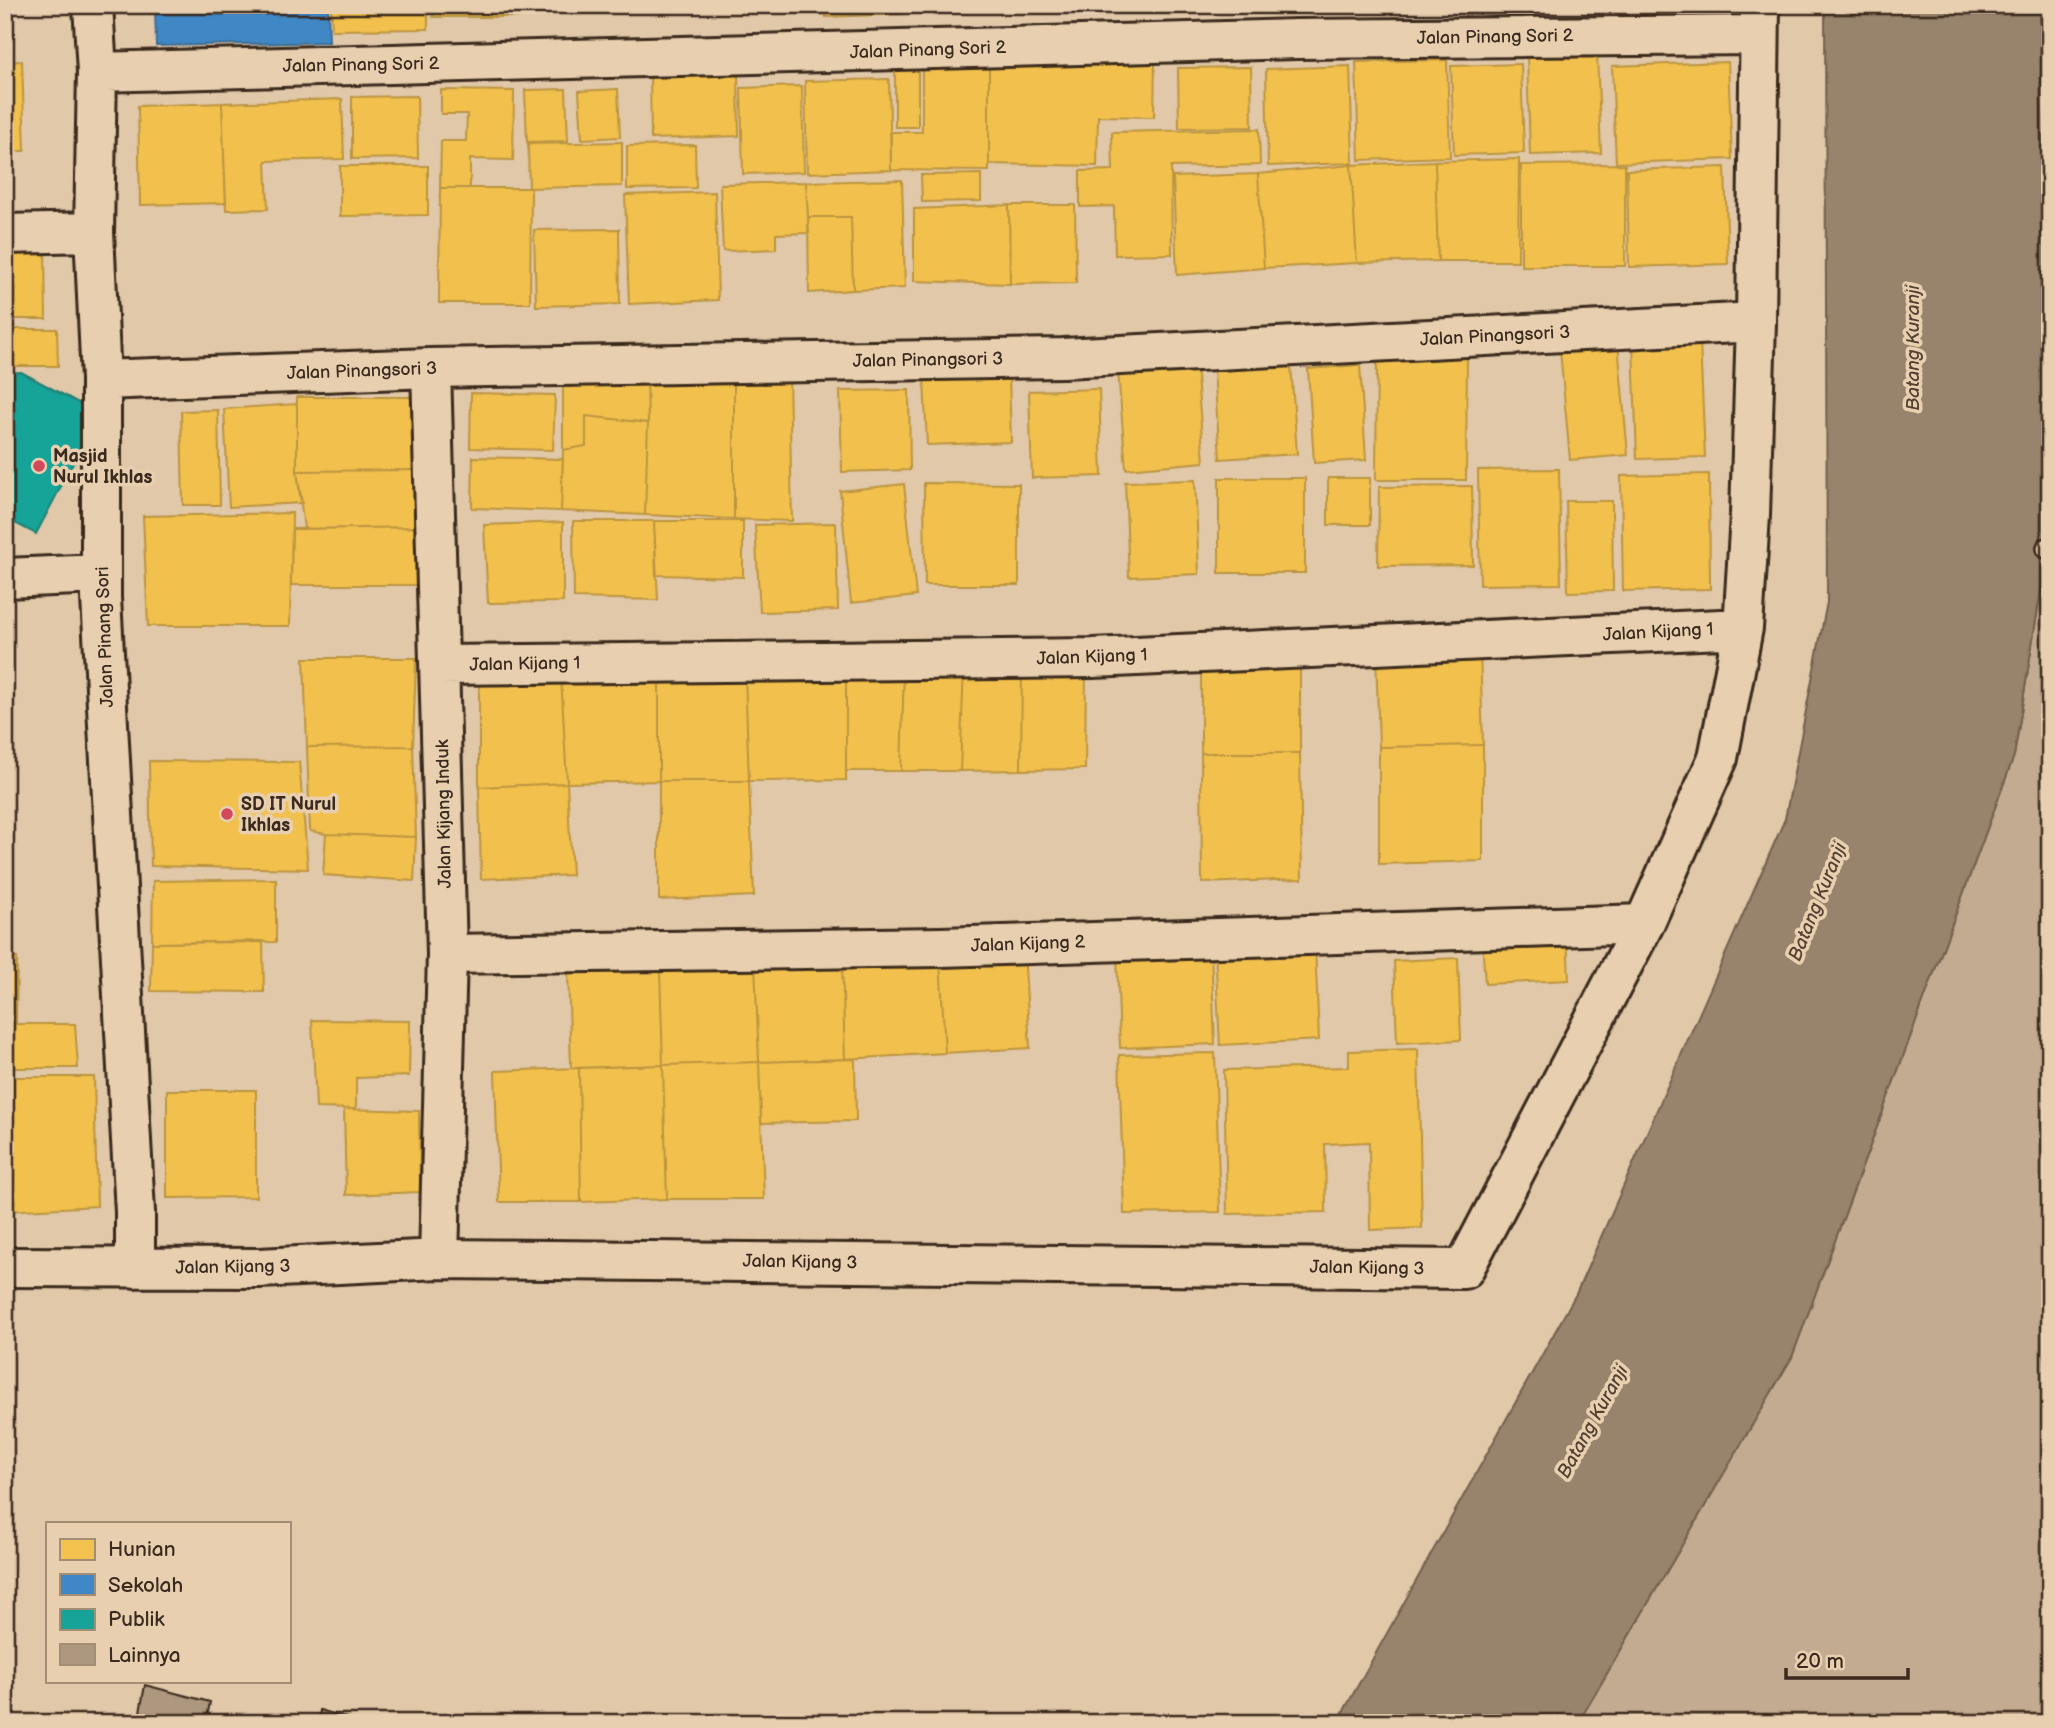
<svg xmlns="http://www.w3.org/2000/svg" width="2055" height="1728" viewBox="0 0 2055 1728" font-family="'Balsamiq Sans',sans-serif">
  <rect width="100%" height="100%" fill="#e0c8a9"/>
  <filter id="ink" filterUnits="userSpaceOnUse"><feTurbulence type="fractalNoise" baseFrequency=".0143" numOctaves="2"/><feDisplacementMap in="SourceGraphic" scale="14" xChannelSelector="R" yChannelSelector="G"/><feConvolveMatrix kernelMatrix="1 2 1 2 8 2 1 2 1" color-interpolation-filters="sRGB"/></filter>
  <g filter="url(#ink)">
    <!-- green -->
    <path fill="#c2ab90" stroke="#7e6a57" stroke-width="2" d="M2050,534V1723H1578L1792,1357L2014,756Z"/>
    <!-- water -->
    <path fill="#98846d" stroke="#73604d" stroke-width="2" d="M1825,5H2040L2043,159L2050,229V534L2014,756L1792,1357L1578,1723H1337L1576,1294L1785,819L1827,602Z"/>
    <!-- homes -->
    <path fill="#f2c14e" stroke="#bb9440" stroke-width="2" d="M331,5H428V29L332,30Z
      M433,5H524V17H433Z
      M825,5H903V14L826,17Z
      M1597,54L1601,153L1530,155L1527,56Z
      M895,56H918V127H895Z
      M922,56H989V171L891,170V132H922Z
      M989,56L1155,60L1154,117L1098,116L1097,166L989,164Z
      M1447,60L1450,157L1359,160L1356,62Z
      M22,61L25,151H5V62Z
      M1728,62L1732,159L1616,163L1612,66Z
      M1521,64L1524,153L1454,155L1451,66Z
      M1350,66L1353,163L1268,166L1266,69Z
      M1251,67L1252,127L1179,128L1178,68Z
      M738,72L739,136L651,139L650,74Z
      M889,79L891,170L807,173L805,81Z
      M802,86L804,172L743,174L741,88Z
      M566,89L568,141L527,142L525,90Z
      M618,89L620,137L582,139L579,91Z
      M441,90L514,91L513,160L470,159V188H440L441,141H466L467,114H441Z
      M417,96L418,158L352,159V97Z
      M342,99L344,159L266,161L268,209L226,210L222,103Z
      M222,103L226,203L140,205L138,106Z
      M1259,129L1260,165L1171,167L1172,254L1115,255L1114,206L1080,207V171L1113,170L1112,132Z
      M622,142V186L529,188L528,144Z
      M695,145L696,188L627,189V146Z
      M1519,159L1518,261H1438L1435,161Z
      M1435,161L1438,261L1357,263L1351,165Z
      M1625,164V266H1521V165Z
      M1351,165L1357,263L1264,268L1258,174Z
      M340,166H428V215L340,216Z
      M1725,167L1728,264L1629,267L1627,170Z
      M981,174V201L922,202L921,175Z
      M1258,174L1264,268L1177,275L1173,177Z
      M902,180L905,288L853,290L851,217H808L806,182Z
      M806,182L809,233L776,234V249L723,251L720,184Z
      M440,188H531L530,303H439Z
      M715,192L718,300L629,304L625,195Z
      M1009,205H1075L1076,283L1010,284Z
      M1009,205L1010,284L914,281V209Z
      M808,217H851L853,290L809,293Z
      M619,229L620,304L536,306L534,230Z
      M45,251L46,319H5V252Z
      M6,329H57L58,366H6Z
      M1700,341L1705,457L1637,459L1633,343Z
      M1618,344L1628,455L1570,460L1560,350Z
      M1377,354L1467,355L1466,480H1376Z
      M1196,365L1204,462L1126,469L1118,371Z
      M1291,365L1297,454L1220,459L1214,370Z
      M1360,365L1366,460L1314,463L1308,369Z
      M789,374L792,521L734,519V377Z
      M1009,376L1011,442L927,445L924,380Z
      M734,377V519L645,515L648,423L647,379Z
      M563,379H647L648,423L586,416V446L563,450Z
      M1099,389L1102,476L1032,478L1029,391Z
      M909,390L910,470L842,472L840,391Z
      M471,393L555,395L553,450L470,448Z
      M297,397H419L420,470L297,471Z
      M297,404V471L302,503L229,507L224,409Z
      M218,410L220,505H183L181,411Z
      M586,416L648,423L645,515L561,511L563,450L586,446Z
      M473,457L563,459L561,511L472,508Z
      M1559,469L1561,584L1480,585L1478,470Z
      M420,470V527L304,529L297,471Z
      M1709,474L1710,589L1623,591L1621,476Z
      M1219,478H1305V573H1219Z
      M1328,478H1370V525H1328Z
      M1195,480L1199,574L1129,577L1125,482Z
      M924,483L1019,484V585H925Z
      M904,484L916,596L851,603L840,491Z
      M1472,486L1473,565L1378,566L1379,487Z
      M1566,501H1612L1613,591L1568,592Z
      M292,513L290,626H148L143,516Z
      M573,521H654L658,600L574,598Z
      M654,521H743V577L656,575Z
      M563,522V602L488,603L484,525Z
      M836,523L838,610L760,612L755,525Z
      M420,527V585H291L292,529Z
      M1480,649L1483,745L1379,747L1376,652Z
      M1201,656H1300V753H1201Z
      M304,658H416L413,746L307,747Z
      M1086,665L1085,769L1021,770L1022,667Z
      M964,666L960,771H901L904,668Z
      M964,666L1022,667L1021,770L960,771Z
      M904,668L901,771H846V670Z
      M846,670V780L749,781L745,675Z
      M659,674V781L567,783L561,676Z
      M659,674L745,675L749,781H659Z
      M479,675L561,676L567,783L479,787Z
      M1483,745V861L1379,864V747Z
      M413,746L416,837L326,834L310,831L307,747Z
      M1201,753H1300L1302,879L1202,883Z
      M149,761L299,762L308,869L151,866Z
      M659,781H749L754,896L659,900Z
      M567,783L572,875L481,879L479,787Z
      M326,834L416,837L414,881L323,875Z
      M276,879V942L152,943L153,881Z
      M1567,935L1569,980L1485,984L1482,939Z
      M263,941L264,992L151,991L152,943Z
      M1315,945L1319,1040L1220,1045L1215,950Z
      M1211,951L1215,1044L1120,1048L1117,955Z
      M1024,952L1030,1048L945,1053L940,957Z
      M940,957L945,1053L845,1059L842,962Z
      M5,958H17L16,1024H75L78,1068H5Z
      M1458,958L1461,1040L1397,1043L1394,961Z
      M842,962L845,1059L759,1062L755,964Z
      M755,964L759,1062L663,1065L660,970Z
      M660,970L663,1065L571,1068L568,972Z
      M312,1020L410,1021L409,1076L356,1078V1109L316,1108Z
      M1418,1049L1422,1228L1370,1230L1369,1142L1325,1144L1326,1212L1227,1214L1224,1070L1349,1067V1051Z
      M1215,1053L1220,1212L1124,1214L1119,1055Z
      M855,1059L856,1121L761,1123L759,1062Z
      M759,1062L764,1199H667L663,1065Z
      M663,1065L667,1199L581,1202L579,1068Z
      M579,1068L581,1202H499L495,1071Z
      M5,1077H94L97,1206L5,1211Z
      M167,1090H256V1197L167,1198Z
      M344,1109L419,1111L420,1192L346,1195Z"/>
    <!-- schools -->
    <path fill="#3f88c5" stroke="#3e6c93" stroke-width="2" d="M155,5H328L329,42L156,46Z"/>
    <!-- public -->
    <path fill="#17a398" stroke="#227f73" stroke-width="2" d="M21,372L99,414L36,534L5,518V373Z"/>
    <!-- building -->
    <path fill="#ad977e" stroke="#3b2a1e" stroke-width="2" d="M145,1685L210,1702L206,1723H138Z
      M320,1710L363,1723H318Z"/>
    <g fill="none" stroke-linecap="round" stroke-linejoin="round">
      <defs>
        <path id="service" d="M2047,548H2050"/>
        <path id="minor" d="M93,5L97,72L94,232L101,380V598L135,1212V1268
          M97,72L1296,39L1758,35
          M5,234L94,232
          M431,368L447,954L439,1259
          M101,380L431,368L1063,358L1756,322
          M5,578L101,574
          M440,665L1093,658L1743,628
          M1644,924L1718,758L1743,628L1750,515L1756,322L1760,5
          M5,1267L259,1268L439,1259L1464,1269L1644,924L941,947L447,954"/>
      </defs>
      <!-- service casing -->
      <use href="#service" stroke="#3b2a1e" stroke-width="24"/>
      <!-- minor casing -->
      <use href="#minor" stroke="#3b2a1e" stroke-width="44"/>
      <!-- service -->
      <use href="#service" stroke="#e7cfaf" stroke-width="19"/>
      <!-- minor -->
      <use href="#minor" stroke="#e7cfaf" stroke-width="38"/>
    </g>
  </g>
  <!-- markers -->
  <g fill="#d1495b" stroke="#e7cfaf" stroke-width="2.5">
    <circle cx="39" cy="466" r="7"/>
    <circle cx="227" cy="814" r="7"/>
  </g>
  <g text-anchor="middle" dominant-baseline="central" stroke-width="7" stroke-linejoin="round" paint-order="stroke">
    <!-- street labels -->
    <g font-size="18" fill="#3b2a1e" stroke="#e7cfaf">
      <text transform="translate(1495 37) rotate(-1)">Jalan Pinang Sori 2</text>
      <text transform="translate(928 50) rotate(-2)">Jalan Pinang Sori 2</text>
      <text transform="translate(361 65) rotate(-1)">Jalan Pinang Sori 2</text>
      <text transform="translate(1495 336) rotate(-3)">Jalan Pinangsori 3</text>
      <text transform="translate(928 360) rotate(-1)">Jalan Pinangsori 3</text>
      <text transform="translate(362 371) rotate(-2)">Jalan Pinangsori 3</text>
      <text transform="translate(1658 632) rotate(-3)">Jalan Kijang 1</text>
      <text transform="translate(105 637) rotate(-92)">Jalan Pinang Sori</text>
      <text transform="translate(1092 657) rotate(-2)">Jalan Kijang 1</text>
      <text transform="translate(525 664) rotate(-1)">Jalan Kijang 1</text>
      <text transform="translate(444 814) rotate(-91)">Jalan Kijang Induk</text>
      <text transform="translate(1028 944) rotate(-2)">Jalan Kijang 2</text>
      <text transform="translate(800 1262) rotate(1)">Jalan Kijang 3</text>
      <text transform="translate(233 1267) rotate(-1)">Jalan Kijang 3</text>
      <text transform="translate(1367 1268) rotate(1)">Jalan Kijang 3</text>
    </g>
    <!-- poi labels -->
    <g font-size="18" font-weight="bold" fill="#3b2a1e" stroke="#e7cfaf" text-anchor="start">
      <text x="53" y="456">Masjid<tspan x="53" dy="21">Nurul Ikhlas</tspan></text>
      <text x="241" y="804">SD IT Nurul<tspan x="241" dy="21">Ikhlas</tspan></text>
    </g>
    <!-- water labels -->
    <g font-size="19" font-style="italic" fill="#524032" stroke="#e7cfaf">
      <text transform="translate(1913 348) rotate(-90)">Batang Kuranji</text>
      <text transform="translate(1818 902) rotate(-68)">Batang Kuranji</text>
      <text transform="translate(1593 1422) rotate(-61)">Batang Kuranji</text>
    </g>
  </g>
  <!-- margin -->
  <rect width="2055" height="1728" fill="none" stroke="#e7cfaf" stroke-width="28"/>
  <rect x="14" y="14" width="2027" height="1700" fill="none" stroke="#3b2a1e" stroke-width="2.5" filter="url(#ink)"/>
  <!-- legend -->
  <rect x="46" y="1522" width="245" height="161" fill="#e7cfaf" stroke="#a28d75" stroke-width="2"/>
  <rect x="60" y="1539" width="35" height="21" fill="#f2c14e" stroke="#a28d75" stroke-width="2"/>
  <text x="108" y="1556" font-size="21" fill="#3b2a1e">Hunian</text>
  <rect x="60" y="1574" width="35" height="21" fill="#3f88c5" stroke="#a28d75" stroke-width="2"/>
  <text x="108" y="1592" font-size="21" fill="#3b2a1e">Sekolah</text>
  <rect x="60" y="1609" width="35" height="21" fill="#17a398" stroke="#a28d75" stroke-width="2"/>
  <text x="108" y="1626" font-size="21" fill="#3b2a1e">Publik</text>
  <rect x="60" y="1644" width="35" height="21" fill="#ad977e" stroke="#a28d75" stroke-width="2"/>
  <text x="108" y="1662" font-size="21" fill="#3b2a1e">Lainnya</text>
  <!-- scale -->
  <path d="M1786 1668v10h122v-10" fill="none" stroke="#3b2a1e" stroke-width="3.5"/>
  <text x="1796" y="1668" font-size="21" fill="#3b2a1e" stroke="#e7cfaf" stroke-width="5" paint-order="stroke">20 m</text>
</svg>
